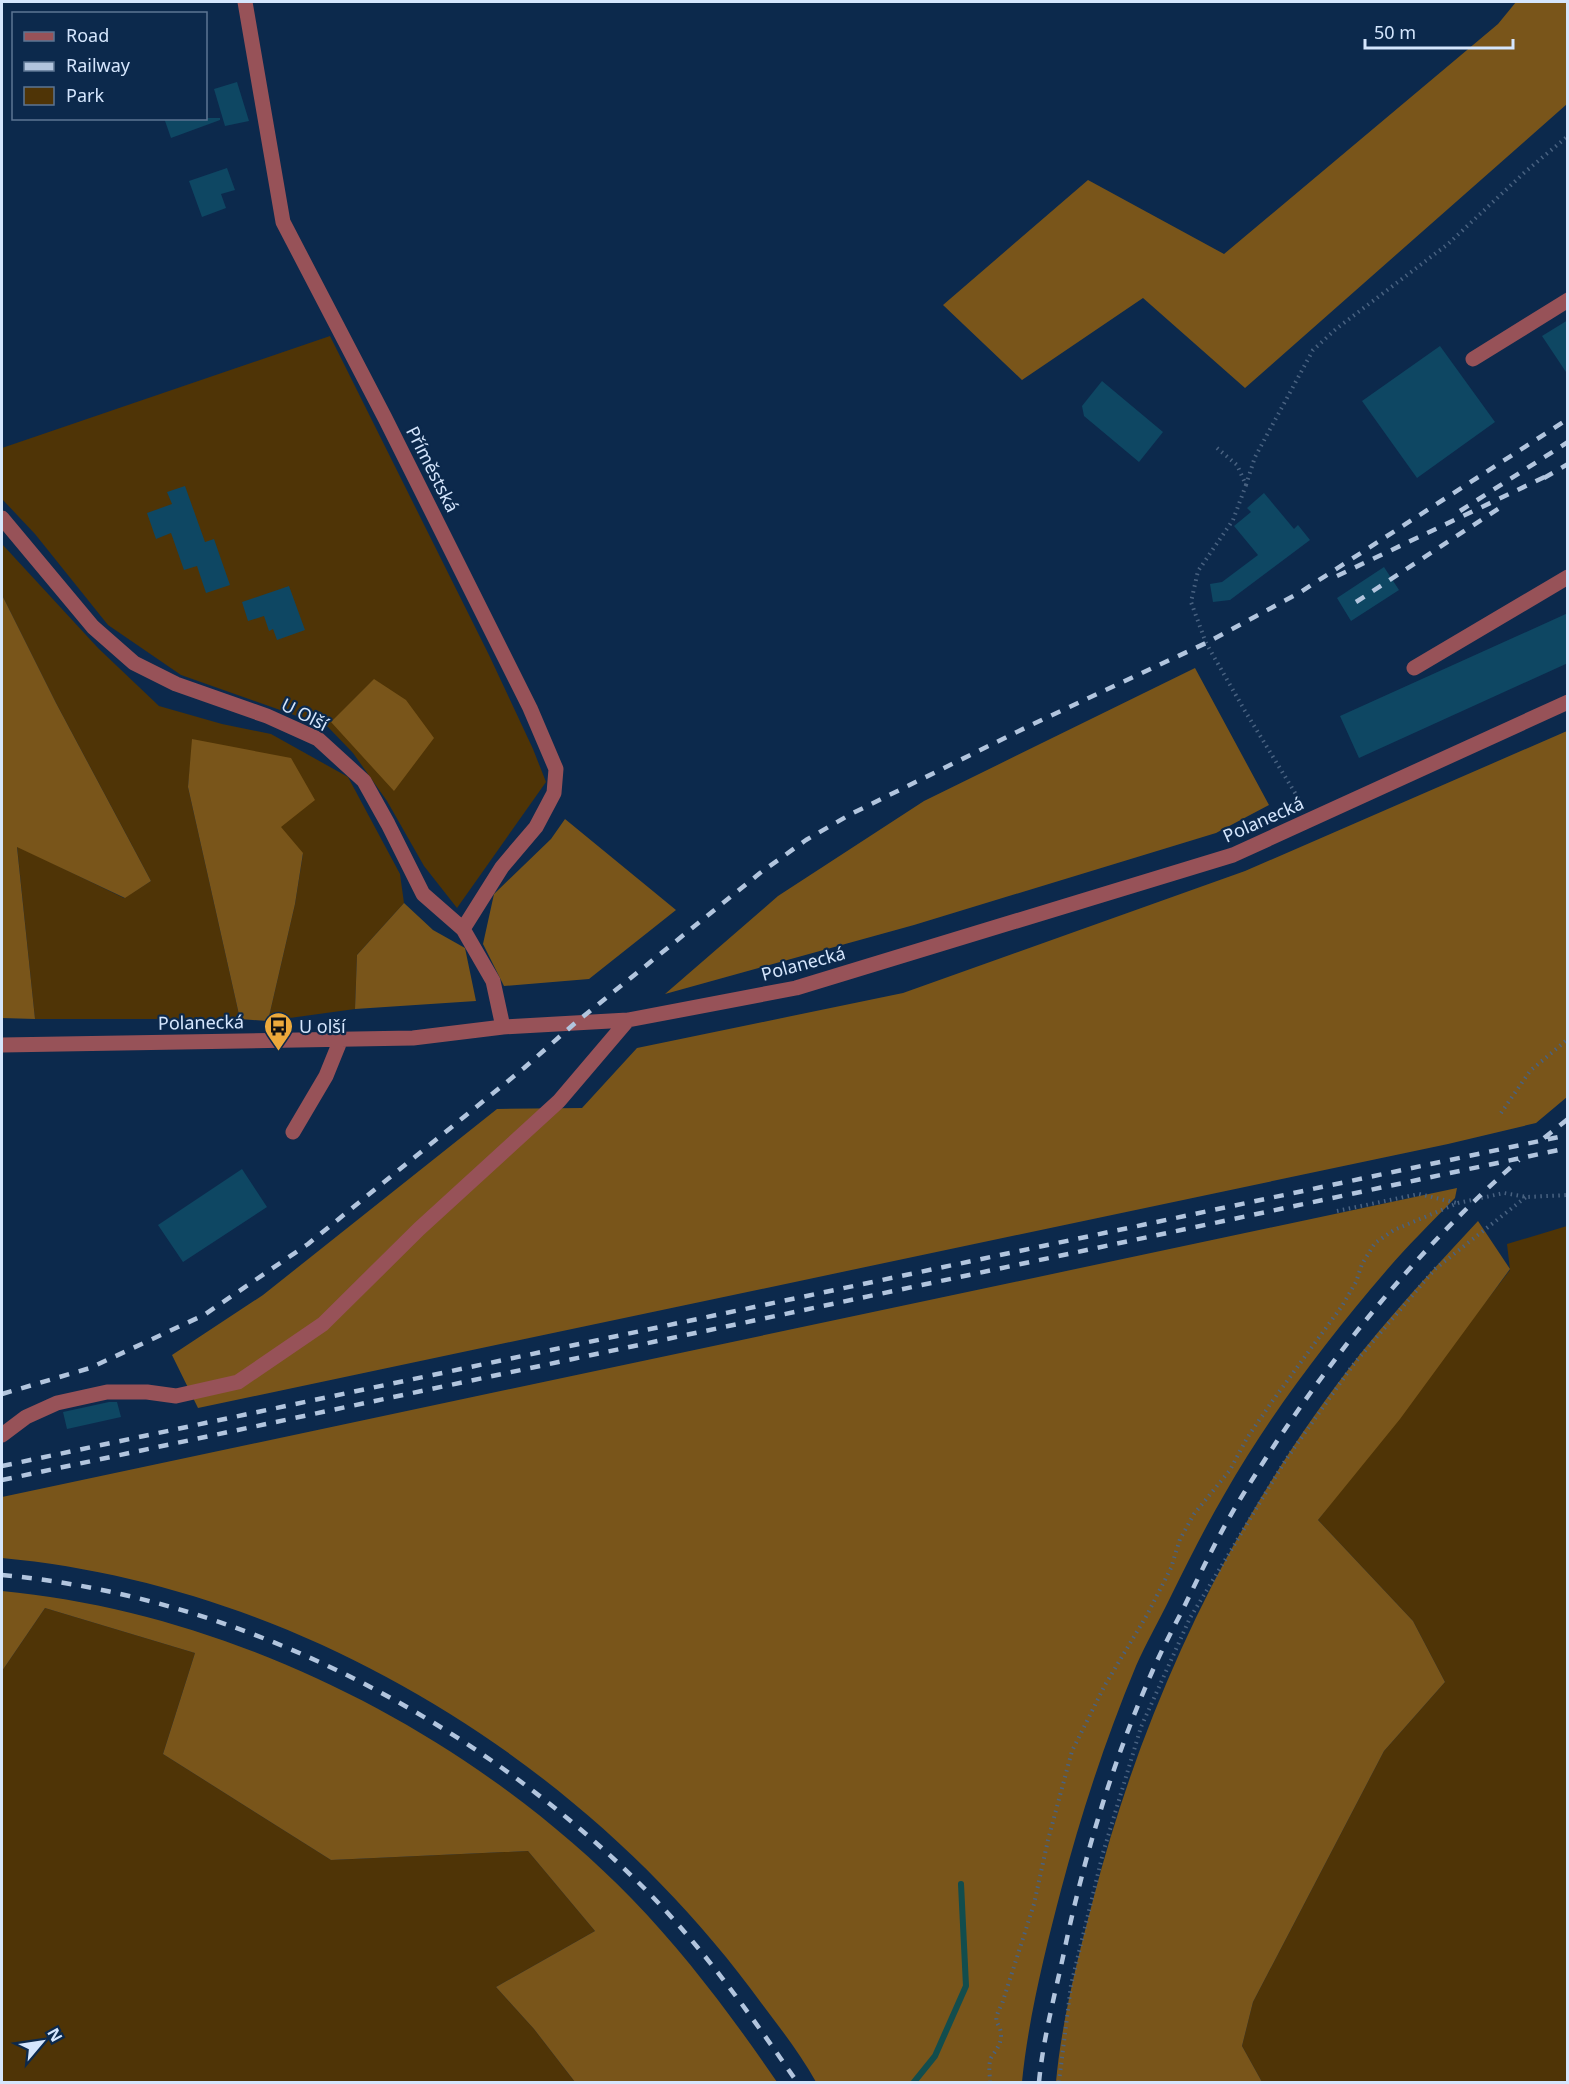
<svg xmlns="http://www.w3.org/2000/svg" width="1569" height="2084" viewBox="0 0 1569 2084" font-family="'Noto Sans',sans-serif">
  <rect width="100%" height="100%" fill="#0c294c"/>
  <!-- green -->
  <path fill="#4f3406" d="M330,336L489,655L533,749L546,782L457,908L424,866L387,801L353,753L328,727L181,675L108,625L35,534L2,499V448Z
    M2,544L98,648L159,706L222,724L271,734L348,777L400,874L404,903L357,955L355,1009L268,1021L295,904L303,854L193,739L188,787L240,1019H35L17,846L124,898L151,881L56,703L2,595Z
    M1567,1226V2082H1262L1242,2046L1253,2002L1384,1751L1445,1682L1413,1621L1318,1520L1510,1270L1507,1244Z
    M45,1608L195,1653L163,1754L331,1860L528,1851L595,1931L496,1987L534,2029L575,2082H2V1671Z"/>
  <!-- forest -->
  <path fill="#79551a" d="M1516,2H1567V104L1245,388L1143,298L1022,380L943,305L1088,180L1224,254L1498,24Z
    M2,595L56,703L151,881L125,898L17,847L35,1019L2,1018Z
    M1195,668L1269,805L1216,833L914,925L665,994L778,896L924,801Z
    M374,679L406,700L434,738L394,791L331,722Z
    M1567,731V1097L1536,1123L1448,1144L198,1408L172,1355L263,1295L497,1109L582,1108L637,1048L903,993L1245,871Z
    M192,739L291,758L315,800L281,827L303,853L295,904L268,1021L240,1019L188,787Z
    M565,819L676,910L589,979L504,986L483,944L494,894L551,839Z
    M404,903L433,930L465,948L476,1001L355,1009L357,955Z
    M1457,1188L1455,1198C1432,1222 1407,1246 1386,1271C1326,1341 1269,1416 1224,1495C1204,1529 1187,1564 1170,1598C1159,1621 1146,1643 1136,1666C1106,1738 1081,1814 1061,1890C1045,1951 1028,2020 1022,2082H816C801,2055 781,2029 762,2004C587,1762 301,1586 2,1558V1497Z
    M1478,1221L1510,1269L1400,1419L1318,1520L1413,1621L1445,1682L1384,1751L1253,2002L1242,2046L1262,2082H1056C1061,2025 1078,1956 1093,1900C1144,1702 1234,1514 1361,1353C1398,1307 1438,1264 1478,1221Z
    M2,1591C234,1613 470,1733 632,1899C687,1956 733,2018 777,2082H575L534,2029L496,1987L595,1931L528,1851L331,1860L163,1754L195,1653L45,1608L2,1671Z"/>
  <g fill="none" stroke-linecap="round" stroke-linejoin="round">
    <!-- stream -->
    <path stroke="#124d4d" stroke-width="6" d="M914,2082L935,2056L966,1986L961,1884"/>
  </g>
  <!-- building -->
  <path fill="#0e4763" d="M237,82L249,121L225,126L214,89Z
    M164,118H220V120L171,138Z
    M227,168L235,190L221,194L226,208L202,217L189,181Z
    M1568,320V375L1542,336Z
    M1440,346L1495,422L1417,478L1362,401Z
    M1102,381L1163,432L1139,462L1084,416L1082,406Z
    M185,486L205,542L214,539L230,585L206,593L197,566L184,570L171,533L156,539L147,513L172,504L167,492Z
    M1264,493L1294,529L1298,525L1310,540L1230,600L1213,602L1210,584L1222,582L1258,555L1234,526L1251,512L1247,508Z
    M1384,567L1399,590L1351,621L1337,598Z
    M289,586L305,630L277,640L273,629L269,631L264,616L248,621L242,602Z
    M1568,613V663L1359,758L1340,716Z
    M242,1169L267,1207L183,1262L158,1225Z
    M109,1402H117L121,1417L67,1429L63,1412Z"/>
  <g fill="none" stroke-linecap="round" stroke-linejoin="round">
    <!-- path -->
    <path stroke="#496281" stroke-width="4" stroke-dasharray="1.5 4.5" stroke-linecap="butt" d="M1217,448L1237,465L1246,485L1233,520L1198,571L1191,602L1206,643L1245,711L1303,806
      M1246,485L1255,457L1313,350L1336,329L1448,244L1525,172L1568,136
      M1501,1113L1530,1071L1568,1039
      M1337,1211L1419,1194L1457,1203
      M990,2082C990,2075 988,2065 991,2058C995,2051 1001,2045 1001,2036C1001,2020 990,2026 1002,2004L1034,1904L1048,1840L1072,1751L1105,1685L1147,1615L1171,1568L1180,1539L1194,1514L1230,1470L1247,1438L1271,1403L1342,1306L1356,1282L1362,1264L1375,1243L1394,1230L1458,1203L1504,1193L1527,1197L1568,1195
      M1059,2082L1071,1985L1103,1853L1141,1727L1190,1618L1285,1461L1353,1365L1435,1269L1526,1197"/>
    <!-- minor -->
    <path stroke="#975258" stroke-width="15" d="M245,2L283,222L385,418L530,708L556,769L554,793L536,827L502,867L463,929
      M1473,359L1568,300
      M2,518L93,627L134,663L176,684L267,716L318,739L364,781L388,824L423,894L463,929L493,981L503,1027
      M1414,668L1568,577
      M2,1045L413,1038L503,1027L628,1020L796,988L1233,855L1568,702
      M293,1132L326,1076L341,1039
      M2,1435L26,1417L57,1403L107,1392H147L176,1396L238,1382L323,1324L419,1229L559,1101L628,1020"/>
    <!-- rail -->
    <path stroke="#b2c5de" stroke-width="4.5" stroke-dasharray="10 10" stroke-linecap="butt" d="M1544,478L1568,464
      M1460,511L1568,442
      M1337,576L1551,474
      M1356,602L1504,505
      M1544,1138L1568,1119
      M2,1394L90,1368L204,1315L308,1244L524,1068L574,1024L686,933L760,873L806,840L851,814L1031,725L1206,643L1299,593L1568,419
      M2,1466L1568,1135
      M2,1480L1568,1148
      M2,1575C241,1597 473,1718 642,1886C702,1946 750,2014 797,2082
      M1039,2082C1043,2040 1054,1998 1063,1957C1083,1860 1112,1763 1152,1672C1162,1649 1174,1627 1185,1605C1202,1570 1219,1534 1239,1501C1315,1376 1409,1256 1519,1160"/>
  </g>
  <!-- icons -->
  <defs>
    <symbol id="bus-pin" viewBox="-11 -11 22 30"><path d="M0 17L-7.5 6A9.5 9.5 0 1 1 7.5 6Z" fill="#eca93b" stroke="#0c294c"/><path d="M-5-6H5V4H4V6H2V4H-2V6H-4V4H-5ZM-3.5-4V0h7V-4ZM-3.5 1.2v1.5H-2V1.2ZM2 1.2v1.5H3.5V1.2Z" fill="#111"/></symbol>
  </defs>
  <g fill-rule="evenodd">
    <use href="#bus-pin" x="262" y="1010" width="33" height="45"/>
  </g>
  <g text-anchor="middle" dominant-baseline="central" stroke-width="4.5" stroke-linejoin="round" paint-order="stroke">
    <!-- street labels -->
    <g font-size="18" fill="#d5e6fd" stroke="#0c294c">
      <text transform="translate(433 469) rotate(63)">Příměstská</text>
      <text transform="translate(305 714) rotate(27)">U Olší</text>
      <text transform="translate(1263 819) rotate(-24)">Polanecká</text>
      <text transform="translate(803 963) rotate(-15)">Polanecká</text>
      <text transform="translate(201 1022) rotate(-1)">Polanecká</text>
    </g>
    <!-- poi labels -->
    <g font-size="18" fill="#d5e6fd" stroke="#0c294c" text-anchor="start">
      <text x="299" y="1026">U olší</text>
    </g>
  </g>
  <!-- border -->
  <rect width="1569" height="2084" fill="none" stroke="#d5e6fd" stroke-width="6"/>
  <!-- legend -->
  <rect x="12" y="12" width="195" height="108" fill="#0c294c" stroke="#5c7593" stroke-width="1.5"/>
  <rect x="24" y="32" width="30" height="9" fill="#975258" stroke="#5c7593" stroke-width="1.5"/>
  <text x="66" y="42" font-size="18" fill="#d5e6fd">Road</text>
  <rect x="24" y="62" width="30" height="9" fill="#b2c5de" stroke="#5c7593" stroke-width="1.5"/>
  <text x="66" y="72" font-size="18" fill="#d5e6fd">Railway</text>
  <rect x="24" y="87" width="30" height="18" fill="#4f3406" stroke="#5c7593" stroke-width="1.5"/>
  <text x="66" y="102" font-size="18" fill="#d5e6fd">Park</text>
  <!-- north arrow -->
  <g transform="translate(42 2042) rotate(61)" stroke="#0c294c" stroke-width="4.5" paint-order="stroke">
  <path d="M0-4.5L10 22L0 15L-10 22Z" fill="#d5e6fd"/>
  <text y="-9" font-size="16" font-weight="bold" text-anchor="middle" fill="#d5e6fd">N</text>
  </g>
  <!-- scale -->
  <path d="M1365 39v9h148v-9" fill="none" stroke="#d5e6fd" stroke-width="3"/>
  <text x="1374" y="39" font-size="18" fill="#d5e6fd" stroke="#0c294c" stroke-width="4.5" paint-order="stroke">50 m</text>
</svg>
